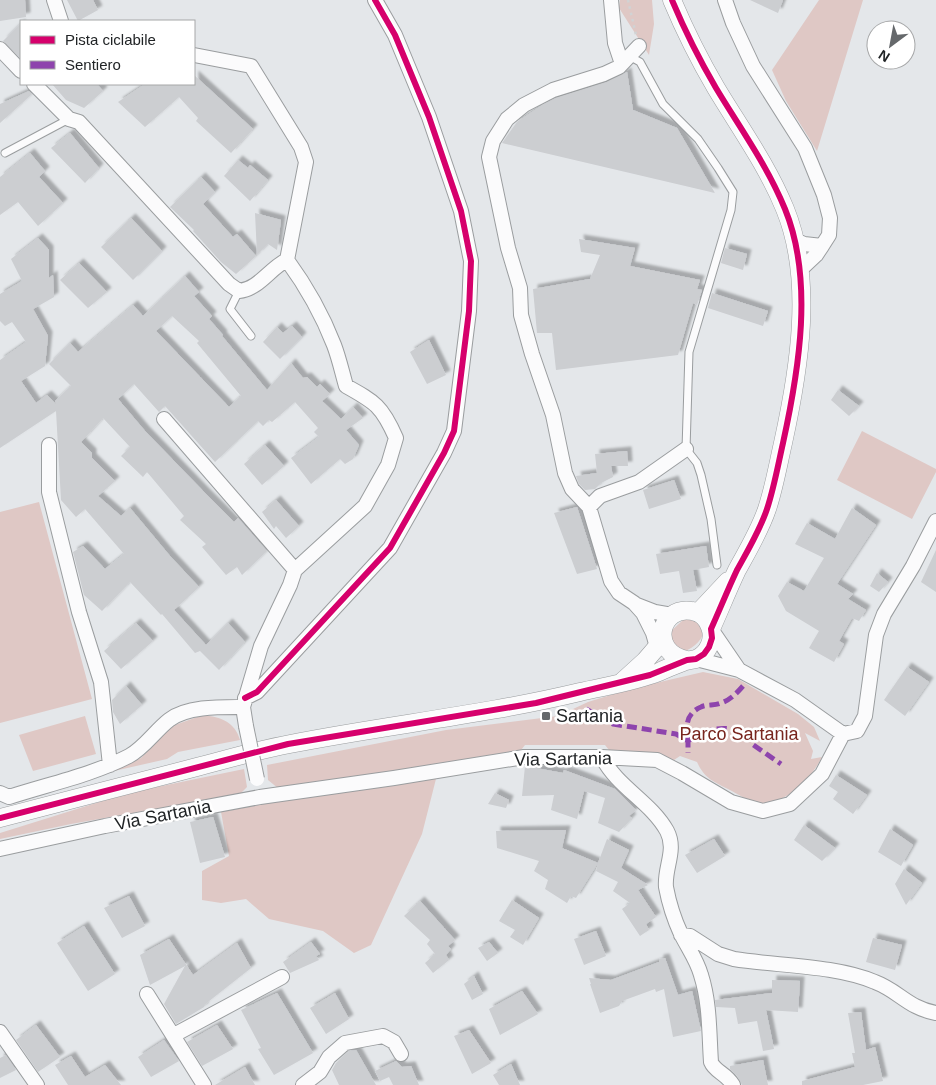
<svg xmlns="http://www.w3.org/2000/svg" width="936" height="1085" viewBox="0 0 936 1085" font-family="Helvetica,sans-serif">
  <defs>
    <filter id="shadow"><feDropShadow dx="4.5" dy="-4.5" stdDeviation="1" flood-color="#0004"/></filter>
  </defs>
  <rect width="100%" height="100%" fill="#e4e7ea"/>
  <!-- green -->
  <path fill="#dfc8c5" d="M620,0H652L654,24L649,55L619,8Z
    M819,0H863L817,151L786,101L772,70Z
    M862,431L936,469V472L912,519L837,480Z
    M39,502L92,699L0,723V512Z
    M689,617L696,620L704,632C701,642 691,650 681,652L670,645V632L683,620Z
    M703,672L738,679L798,714L814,727L820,741L805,733L813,751L811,759L822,757C811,779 786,804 760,804C752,803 736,793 728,789C714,782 704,778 697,762L680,756L674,760L657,755L609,750L605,745H525L521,750L279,789L268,780L267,765L446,730L558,716L588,702L630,689Z
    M203,715C221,717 235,722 240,740L178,752L167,759L114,771L141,758L172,726Z
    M85,716L96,754L33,771L19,735Z
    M244,769L247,787L240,794L71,824L0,839V833L128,793Z
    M438,771L422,834L371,945L354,953L323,931L269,919L246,899L221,903L202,900V871L229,856L221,812Z"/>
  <!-- building -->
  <path fill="#ccced1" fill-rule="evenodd" filter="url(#shadow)" d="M0,0H25L26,17L0,21Z
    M67,0H93L98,10L78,21Z
    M750,0H783L778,13Z
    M21,23V59L3,41Z
    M627,72L633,110L677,128L715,193L502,143L517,122L544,104L556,98L607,82Z
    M194,75L253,129L231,153L196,121L198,118L179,97L145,127L118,102L145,84H194Z
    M52,84H97L103,91L84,108L66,100Z
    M29,91L32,94L0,123V104Z
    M70,133L99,168L85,183L51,148Z
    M30,153L45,171L39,177L63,203L38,226L18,202L0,215V177Z
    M238,160L248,168L250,165L268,180L250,201L224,176Z
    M201,177L215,192L203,204L233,237L237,234L256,256L236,274L221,262L193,231L194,230L170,207Z
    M255,213L281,220L277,250L268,244L257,255Z
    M131,218L162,251L133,280L101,247Z
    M38,238L49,250V278L53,275L54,297L33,309L48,336L45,366L21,381L36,403L47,395L56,404L55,401L71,386L49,364L70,343L78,352L133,305L143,316L185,276L199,292L194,296L212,316L209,319L223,335L222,336L267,390L291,363L303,378L307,377L317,387L320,384L330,394L322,401L341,419L353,407L363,418L346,430L359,445L353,459L345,464L340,459L311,484L291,458L319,437L314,432L318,428L295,402L272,422L269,420L263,426L258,421L215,462L165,406L159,412L134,384L118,399L145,431L205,493L234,522L238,518L267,551L242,575L237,567L226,575L202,547L206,544L180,520L184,516L147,472L143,477L121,456L130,447L103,418L81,442L92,453V458L115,481L98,496L121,516L130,508L170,556L199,587L174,610L206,645L228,623L245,642L219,670L200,651L195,653L162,614L161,615L130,582L102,611L84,595L73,552L83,546L105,569L124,554L85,509L76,517L61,500L56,411L0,448V360L26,342L12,322L5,326L0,321V294L22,281L11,259ZM172,316L199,341L197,343L241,396L229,407L156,331Z
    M579,239L635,248L630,266L700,280L697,289L702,290L697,305L693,303L678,355L556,370L552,333H537L533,289L590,279L600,255L581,252Z
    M725,248L747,254L743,270L721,263Z
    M79,263L107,292L88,308L60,280Z
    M712,293L768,311L763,326L708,308Z
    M292,326L302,337L280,359L263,342L277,327L283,333Z
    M429,340L446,375L427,384L410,352Z
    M838,390L859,406L849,416L831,400Z
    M265,445L284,466L262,485L244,464Z
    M627,451L628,466H611L613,477L601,483L595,489L585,490L579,484L576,476L597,473L595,454Z
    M674,480L681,499L649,509L643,490Z
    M276,500L299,526L286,538L276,526L274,529L262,512Z
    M577,507L597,569L577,574L554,513Z
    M852,508L876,525L837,584L853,594L848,599L866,610L859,621L852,618L839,641L844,644L834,662L809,648L819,631L786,611L778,596L787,582L804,591L824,558L795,544L807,523L835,539Z
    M706,546L709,567L693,570L697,591L683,593L679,571L660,574L656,554Z
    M936,550V592L921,582Z
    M877,573L888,582L879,592L870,586Z
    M136,623L153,641L121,669L104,651Z
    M907,667L929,682L905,716L884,700Z
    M126,686L142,705L120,724L113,712L112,700Z
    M525,766L563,773L564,770L615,789L636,810L629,816L632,818L619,832L598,823L605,798L584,791L577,819L551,810L554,795L522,796Z
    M836,775L867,795L853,814L833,799L838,792L829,786Z
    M495,793L509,800L506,808L488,804Z
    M213,817L225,857L200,863L190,822Z
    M804,825L835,848L822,861L794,840Z
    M890,829L913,845L901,866L878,852Z
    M566,830L562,848L598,863L607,839L629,850L621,868L648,885L638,890L656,917L646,924L649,930L640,936L622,909L630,903L613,891L618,882L596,871L598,863L576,898L571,896L567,903L545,889L548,880L534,871L539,861L497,848L496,831Z
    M714,839L725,856L697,873L685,855Z
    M904,869L922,883L906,905L895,884Z
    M129,896L145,926L122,938L104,908Z
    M512,900L539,918L523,945L510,937L515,930L499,921Z
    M420,901L455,940L448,946L451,949L446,955L449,960L433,973L425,963L435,954L427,944L430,940L404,916Z
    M84,926L115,974L88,991L57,943Z
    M596,931L606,956L584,965L574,939Z
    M873,938L902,945L895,970L866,962Z
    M169,939L193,975L237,943L251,968L204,1005V1007L176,1024L164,1004L185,966L150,985L140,955Z
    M311,942L320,954L316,956L319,960L290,973L283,962Z
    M489,942L498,953L487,961L478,948Z
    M665,958L678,995L692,991L701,1031L673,1037L664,989L656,992L655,989L622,1001L619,1006L600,1013L590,984H591L589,978L611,980L659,962V959Z
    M474,976L483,994L472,1000L464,984Z
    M772,980L800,981L798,1012L766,1010L774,1049L763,1051L757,1021L738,1024L735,1008L716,1007L715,1000L772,993Z
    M522,991L538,1014L500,1035L489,1009Z
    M277,993L313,1053L274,1075L258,1049L261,1048L241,1010Z
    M335,993L349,1019L326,1034L310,1008Z
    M861,1012L866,1050L875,1047L883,1081L863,1085H802V1081L855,1067L852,1053H855L848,1013Z
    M36,1025L60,1057L38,1072L16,1040Z
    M217,1025L233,1049L202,1066L187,1042Z
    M469,1030L491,1063L472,1074L454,1036Z
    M164,1040L179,1061L151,1077L138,1057Z
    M356,1050L376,1085H339L332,1070L336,1063L349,1051Z
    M6,1055L16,1070L0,1078V1058Z
    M71,1056L85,1077L105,1065L121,1085H68L55,1065Z
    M763,1060L768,1085H742L737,1076L730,1069V1066Z
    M396,1061L402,1067L411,1066L419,1085H393L389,1077L380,1081L375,1071Z
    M511,1064L520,1085H499L493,1075Z
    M245,1067L255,1085H215Z"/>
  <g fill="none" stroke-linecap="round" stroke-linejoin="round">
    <defs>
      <path id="service" d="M629,56L640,62L663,104L698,139L718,168L733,192L731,210L689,352L686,449L697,463L701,475L711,519L717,565
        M5,153L69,119
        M239,291L230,309L251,336"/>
      <path id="minor" d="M54,0L61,21
        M725,0L733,23L753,66L805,148L824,195L830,218L829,235L822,246
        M0,49L21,71
        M194,55L251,66L301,147L306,162L287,260C306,286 322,314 334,345C339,358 342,372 346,386C375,402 382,406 396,438L388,465L365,506L295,570
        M619,67L639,46
        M34,84L69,119L79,122L229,284L239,291C259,289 270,268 287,260
        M795,240L804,244L822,246L816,255L799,271
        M164,419L295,570L290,585L261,646L243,707L246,726
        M49,445V492L79,612L101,682L110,765
        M589,507L572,489L565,473L553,415L532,354L521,315L520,288L508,248L489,157L493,141L507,119L524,105L553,90L604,74L619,67L621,61L615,43L611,0
        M637,605L655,612L672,615
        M711,629L739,670
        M657,647L653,633L643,613L634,603L619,593L611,581L589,507L600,496L639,482L686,449
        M696,659L739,670L795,700L843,734
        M245,698L257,692L390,548L444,453L454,431L469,311L471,261L461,211L429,117L395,35L375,0
        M602,757C617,787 651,802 667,831C677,850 664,868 666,887C669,903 674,919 681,934C688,948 697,960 701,975C710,1003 709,1033 711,1062C715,1072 726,1073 733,1085
        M0,793L9,797C49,784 92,775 129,756C144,748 155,731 169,720C187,706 221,707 243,707
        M0,849L105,826L260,797L394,778L524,757H602L657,760L682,773L731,802L763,811L790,804L822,774L843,734L857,731L865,716L876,635L884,614L913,566L936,521
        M681,935L690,936L718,954L734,959C777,966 835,965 875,982C899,991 908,1008 936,1013
        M147,994L204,1085
        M0,1032L37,1085
        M174,1035L282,977
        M303,1085L320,1072L329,1057L345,1043L383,1036L394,1042L401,1054"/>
      <path id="tertiary" d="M672,0C685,31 699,59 716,88C740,128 767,165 785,209C814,280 799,370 783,443C778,465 774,488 767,509C760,530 748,550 737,570C728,589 720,609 711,629
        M698,613L728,581
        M623,681L645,661L663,640
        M0,818C64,801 129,785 193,768C225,760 257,750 290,744C386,725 484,715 580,692C606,686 634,682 659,672C667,668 675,665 683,662C687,660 692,660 696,659C708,654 715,639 710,627C707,618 700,612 692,611C660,605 648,652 687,660"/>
    </defs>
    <!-- service casing -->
    <use href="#service" stroke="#9a9d9f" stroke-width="9"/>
    <!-- minor casing -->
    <use href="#minor" stroke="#9a9d9f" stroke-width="16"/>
    <!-- tertiary casing -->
    <use href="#tertiary" stroke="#9a9d9f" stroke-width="19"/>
    <!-- path -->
    <path stroke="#d1d3d4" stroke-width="2.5" stroke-dasharray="2.5 4" stroke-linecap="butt" d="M628,0L636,35"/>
    <!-- service -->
    <use href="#service" stroke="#fbfbfc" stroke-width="7"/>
    <!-- minor -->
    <use href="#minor" stroke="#fbfbfc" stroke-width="14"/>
    <!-- tertiary -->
    <use href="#tertiary" stroke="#fbfbfc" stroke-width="18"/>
    <defs>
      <path id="minor-bridge" d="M246,726L257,779"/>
    </defs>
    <!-- minor-bridge casing -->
    <use href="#minor-bridge" stroke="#9a9d9f" stroke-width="16" stroke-linecap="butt"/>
    <!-- minor-bridge -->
    <use href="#minor-bridge" stroke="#fbfbfc" stroke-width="14"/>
    <!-- quiet -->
    <path stroke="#8e44ad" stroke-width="5" stroke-dasharray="10 5" stroke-linecap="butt" d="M743,686C736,694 730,700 721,703C715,706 707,704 701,707C685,714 686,727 688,741C710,727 729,723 752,738V744L781,764
      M586,709L613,724L676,734L688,741V753"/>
    <defs>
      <path id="cycleway" d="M245,698L257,692L390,548L444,453L454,431L469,311L471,261L461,211L429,117L395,35L375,0
        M0,818L288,744L536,703L650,675L687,660L696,659L704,654L709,647L712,638L711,629C720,609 728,589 737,570C748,550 760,530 767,509C774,488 778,465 783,443C799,370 814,280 785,209C767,165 740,128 716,88C699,59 685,31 672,0"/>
    </defs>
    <!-- cycleway casing -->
    <use href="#cycleway" stroke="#fff" stroke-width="9"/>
    <!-- cycleway -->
    <use href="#cycleway" stroke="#d6006c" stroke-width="6"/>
  </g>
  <!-- markers -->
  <rect fill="#65686b" stroke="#fff" stroke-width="2" x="541" y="711" width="10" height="10" rx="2.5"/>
  <g text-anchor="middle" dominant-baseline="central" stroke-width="5" stroke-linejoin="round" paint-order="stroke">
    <!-- poi labels -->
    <g font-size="18" fill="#212426" stroke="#fff" text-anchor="start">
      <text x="556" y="716">Sartania</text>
    </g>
    <!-- park labels -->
    <g font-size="18" fill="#78251e" stroke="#fff">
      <text x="739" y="734">Parco Sartania</text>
    </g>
    <!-- street labels -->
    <g font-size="18" fill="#212426" stroke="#fff">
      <text transform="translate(563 759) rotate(-1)">Via Sartania</text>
      <text transform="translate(163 815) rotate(-11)">Via Sartania</text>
    </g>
  </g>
  <!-- legend -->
  <rect x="20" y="20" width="175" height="65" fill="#ffffff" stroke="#a6a7a8"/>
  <rect x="30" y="36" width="25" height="8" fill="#d6006c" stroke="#a6a7a8"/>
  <text x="65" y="45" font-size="15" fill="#212426">Pista ciclabile</text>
  <rect x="30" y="61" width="25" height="8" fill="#8e44ad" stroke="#a6a7a8"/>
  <text x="65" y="70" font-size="15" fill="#212426">Sentiero</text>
  <!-- north arrow -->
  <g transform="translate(891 45) rotate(212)"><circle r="24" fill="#ffffff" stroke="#a6a7a8"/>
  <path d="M0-4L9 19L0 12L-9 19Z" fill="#65686b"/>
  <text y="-8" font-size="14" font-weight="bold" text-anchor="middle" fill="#212426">N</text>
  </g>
</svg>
